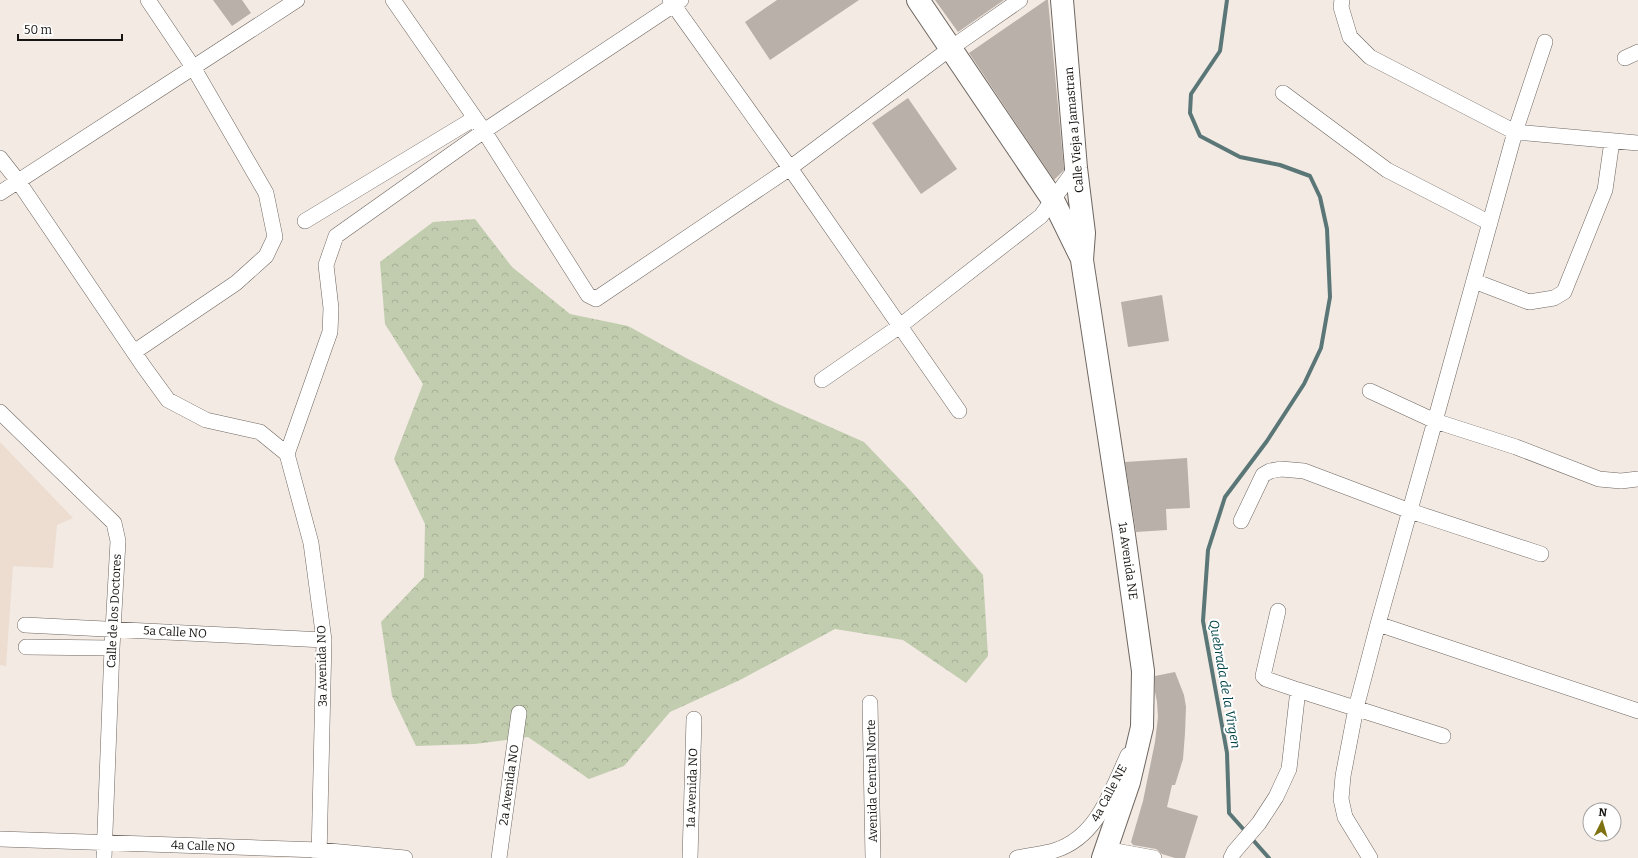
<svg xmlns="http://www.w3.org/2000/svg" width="1638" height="858" viewBox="0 0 1638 858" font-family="Bitter,serif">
  <defs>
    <pattern id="forest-crowns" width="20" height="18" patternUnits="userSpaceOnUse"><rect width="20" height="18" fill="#c1cdae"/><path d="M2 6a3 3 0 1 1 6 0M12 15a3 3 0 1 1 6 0" fill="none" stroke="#a5af95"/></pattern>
  </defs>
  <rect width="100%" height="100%" fill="#f3eae3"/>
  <!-- built -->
  <path fill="#ecddd0" d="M0,442L73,518L57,525L53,568L13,566L6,666L0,665Z"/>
  <!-- forest -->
  <path fill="url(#forest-crowns)" d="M475,219L512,267L570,314L628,326L688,359L778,404L864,442L910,490L983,575L988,656L966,683L903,640L835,629L740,680L670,712L624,766L589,779L528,737L475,744L416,746L392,696L381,622L424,577L425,524L394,459L423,384L385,324L380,262L433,222Z"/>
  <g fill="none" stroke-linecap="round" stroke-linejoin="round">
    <!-- stream -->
    <path stroke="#5a7677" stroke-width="4" d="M1227,0L1220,51L1191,94L1190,113L1200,136L1240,157L1280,165L1310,176L1320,197L1327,229L1330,297L1321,348L1304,384L1267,441L1225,497L1208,550L1203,621L1227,753L1229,813L1269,858"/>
  </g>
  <!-- building -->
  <path fill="#b8b0a9" d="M213,0H242L251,13L232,26Z
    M777,0H859L770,60L745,22Z
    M935,0H1004L958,32Z
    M1046,0H1048L1064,170L1054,180L969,53Z
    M908,98L957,169L921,194L872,123Z
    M1162,295L1169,341L1128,347L1121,302Z
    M1187,458L1190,508L1166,509L1167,530L1136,532L1125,462Z
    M1175,672L1184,695L1186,707L1185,733L1183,759L1175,785H1172L1167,807L1198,816L1185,858H1175L1162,854L1156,849L1133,845L1131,842L1143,801L1155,742L1158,717L1157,702L1155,692V676Z"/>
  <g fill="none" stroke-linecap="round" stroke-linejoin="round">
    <defs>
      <path id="street" d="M393,0L484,131L588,295L596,299L790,168L951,48L1020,0
        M670,0L790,168L959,411
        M1342,0L1341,7L1350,37L1370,57L1515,132L1638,143
        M1625,58L1638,52
        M1283,93L1387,170L1490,223
        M0,158L18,181L144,367L168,400L206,420L260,432L287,454
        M0,193L297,0
        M305,221L475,118
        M1474,281L1529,302L1554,298L1564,292L1605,190L1612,141
        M134,352L236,283L266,256L275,237L266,193L193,67L148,0
        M822,380L900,326L1041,216L1076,168
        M1370,391L1435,421L1516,447L1599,479L1621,481L1638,479
        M0,412L114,523L118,541L112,648L104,858
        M287,454L330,332L331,308L326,265L336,236L484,131L681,0
        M287,454L311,543L324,640L319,858
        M1241,521L1263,475L1270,471L1281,469L1304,471L1410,511L1541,554
        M1278,611L1263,676L1266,679L1298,690
        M1378,624L1638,711
        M25,625L324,640
        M26,647L112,648
        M870,703L873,858
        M0,839L319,850L405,858
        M1105,849L1154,858
        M499,858L519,713
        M690,858L694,719
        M1017,858C1030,855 1044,854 1056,850C1098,836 1111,791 1128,755
        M1231,858L1234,852L1259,823L1276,797L1289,769L1298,690L1443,736
        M1370,858L1345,817L1341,799L1343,776L1356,708L1378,624L1435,421L1515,132L1545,42"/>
      <path id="secondary" d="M918,0L1053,200L1082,259
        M1062,0L1076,168L1084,233L1082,260L1123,528L1143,671L1142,727L1129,782L1103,858"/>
    </defs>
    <!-- street casing -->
    <use href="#street" stroke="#6e6660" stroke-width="16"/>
    <!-- secondary casing -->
    <use href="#secondary" stroke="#6e6660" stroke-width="24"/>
    <!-- street -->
    <use href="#street" stroke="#fff" stroke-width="15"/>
    <!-- secondary -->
    <use href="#secondary" stroke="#fff" stroke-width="22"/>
  </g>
  <g text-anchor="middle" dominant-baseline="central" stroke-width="4" stroke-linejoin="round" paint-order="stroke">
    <!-- street labels -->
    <g font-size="12" fill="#171512" stroke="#fff">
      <text transform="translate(1074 130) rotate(-95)">Calle Vieja a Jamastran</text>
      <text transform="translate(1128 561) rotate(82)">1a Avenida NE</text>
      <text transform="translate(114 611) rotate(-87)">Calle de los Doctores</text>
      <text transform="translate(175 632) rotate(3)">5a Calle NO</text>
      <text transform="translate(322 666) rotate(-91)">3a Avenida NO</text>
      <text transform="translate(872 781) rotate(-91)">Avenida Central Norte</text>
      <text transform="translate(509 785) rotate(-82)">2a Avenida NO</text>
      <text transform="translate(692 788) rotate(-88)">1a Avenida NO</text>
      <text transform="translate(1109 793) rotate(-62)">4a Calle NE</text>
      <text transform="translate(203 846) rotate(2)">4a Calle NO</text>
    </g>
    <!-- water labels -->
    <g font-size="13" font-style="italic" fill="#004347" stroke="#fff">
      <text transform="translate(1225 684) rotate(80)">Quebrada de la Virgen</text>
    </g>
  </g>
  <!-- north arrow -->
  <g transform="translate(1602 822) rotate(5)"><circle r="19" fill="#ffffff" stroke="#a2a1a0"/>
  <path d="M0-3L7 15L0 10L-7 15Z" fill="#7e7112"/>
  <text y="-6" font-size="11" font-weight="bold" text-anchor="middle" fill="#171512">N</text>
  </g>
  <!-- scale -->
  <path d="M18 34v6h104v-6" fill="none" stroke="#171512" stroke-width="2"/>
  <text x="24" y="34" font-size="12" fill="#171512" stroke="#ffffff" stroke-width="3" paint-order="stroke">50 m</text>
</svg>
